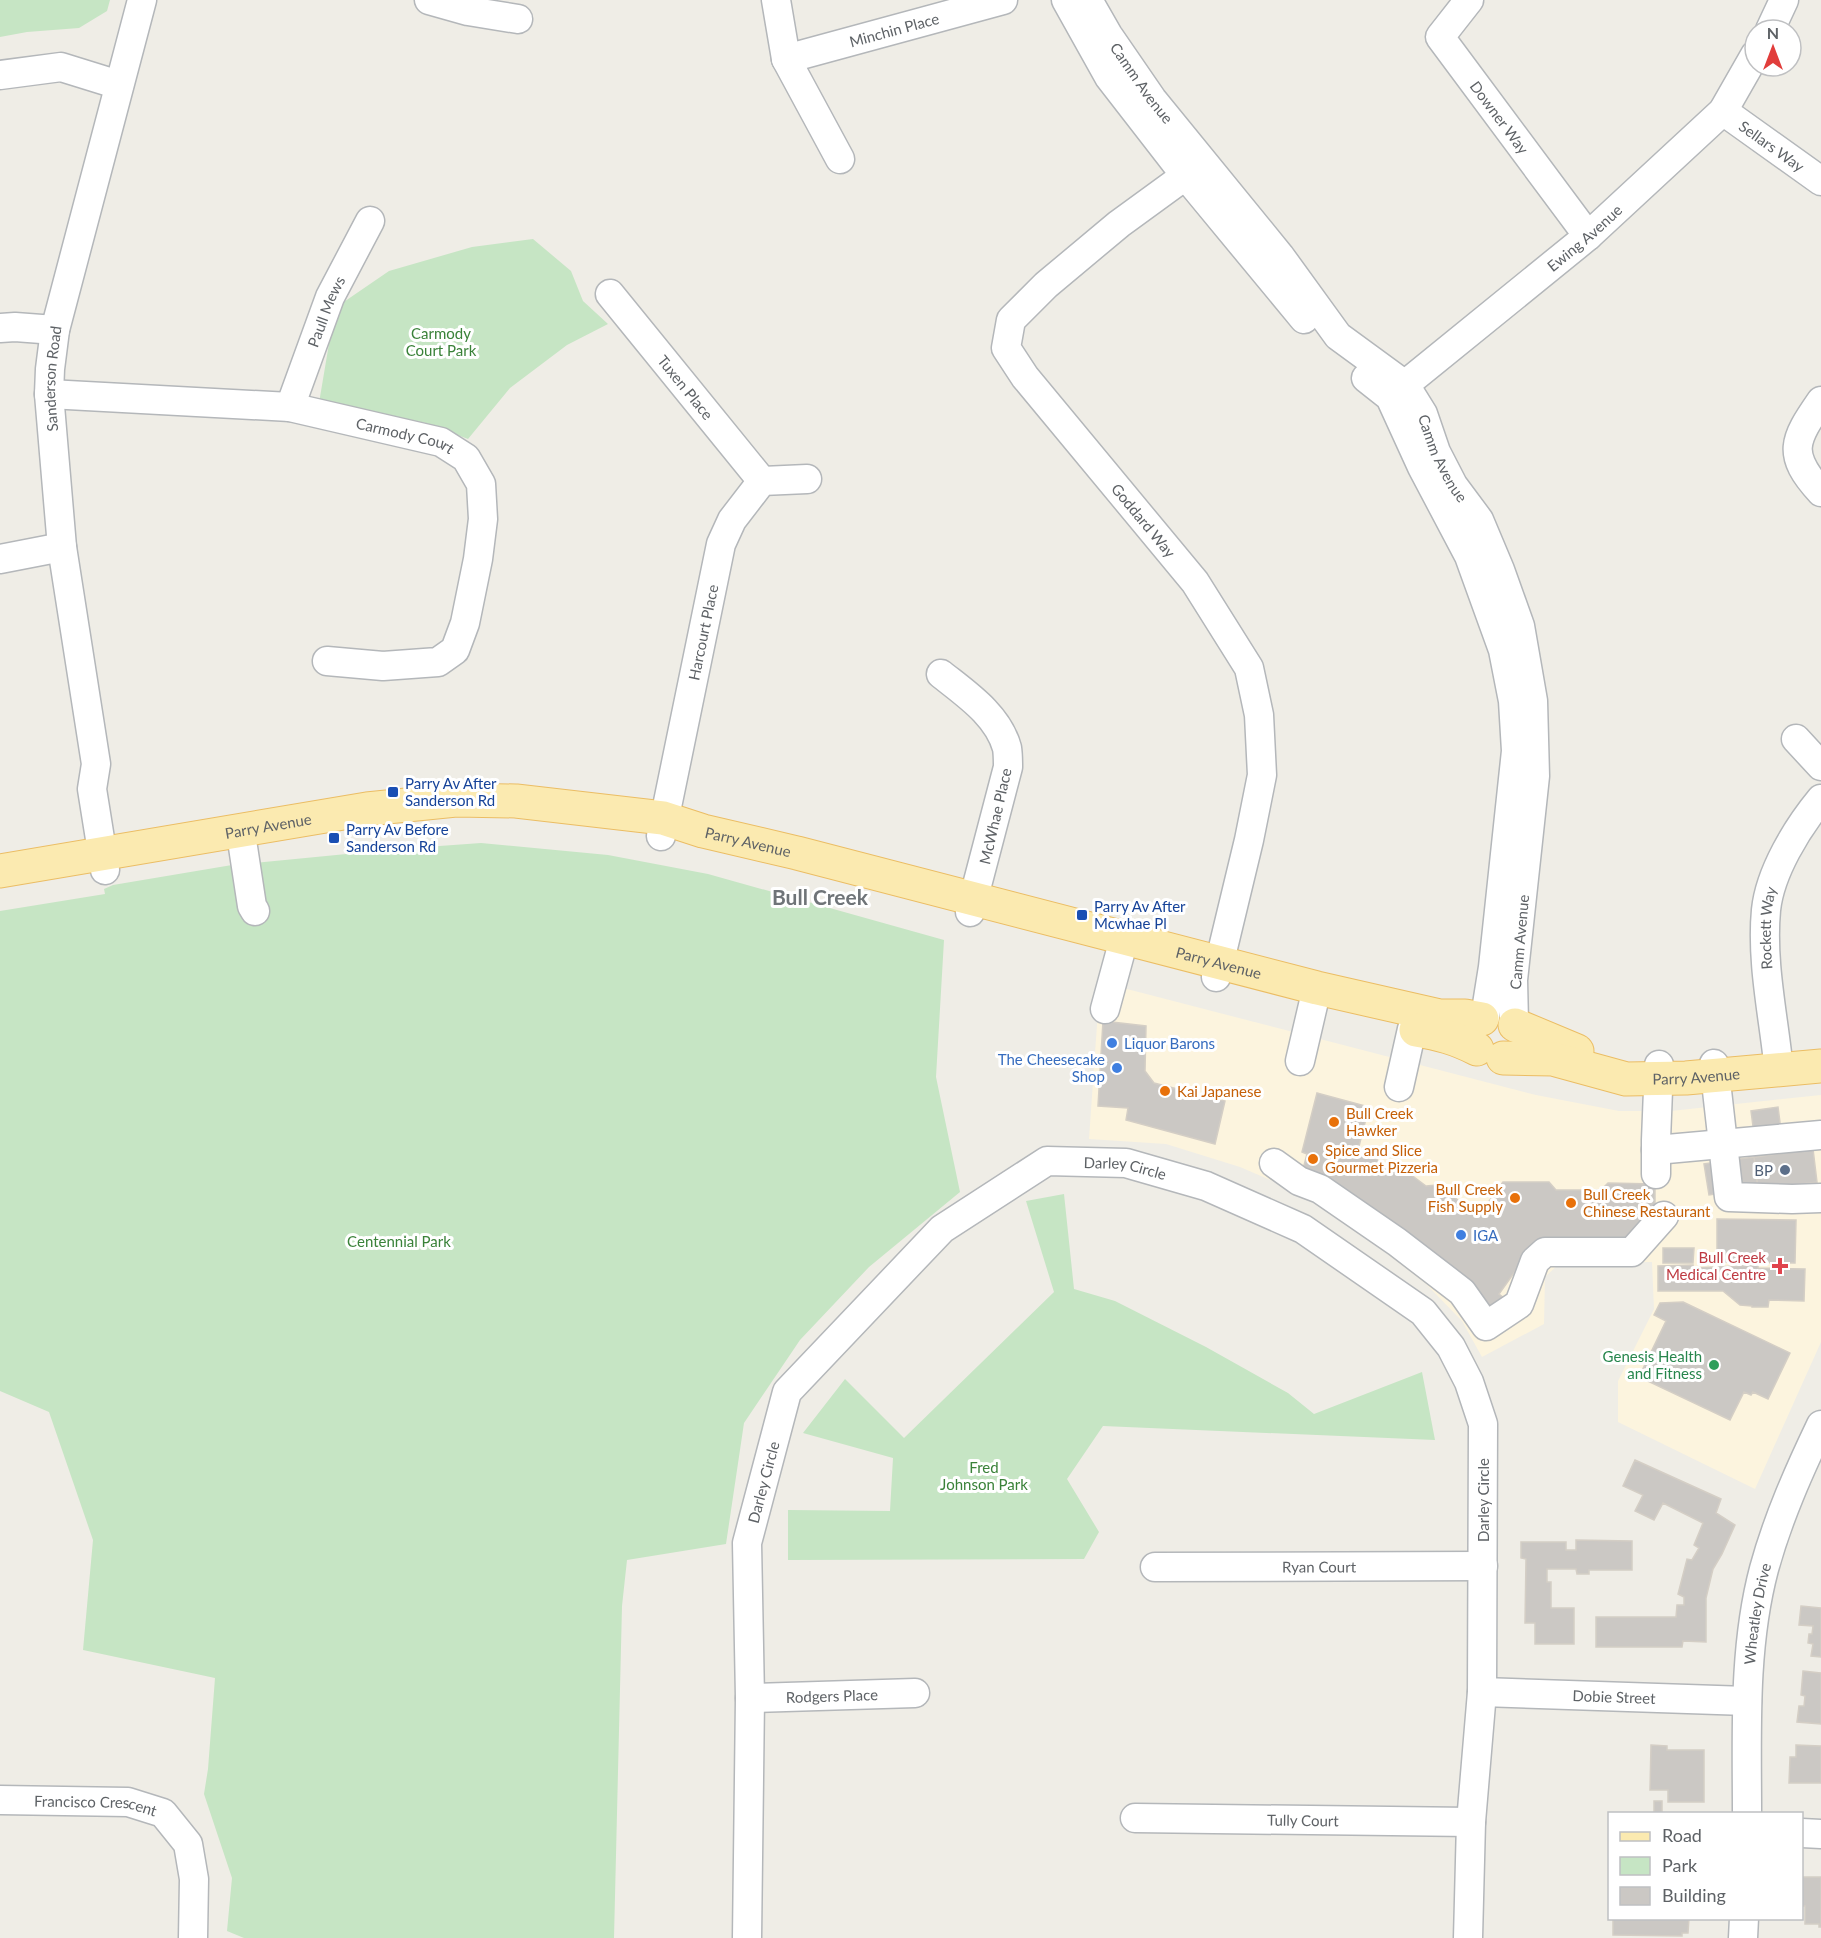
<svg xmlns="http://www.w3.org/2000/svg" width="1821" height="1938" viewBox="0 0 1821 1938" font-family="Lato,sans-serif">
  <rect width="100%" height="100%" fill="#efede6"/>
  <!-- commercial -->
  <path fill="#fcf4de" d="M1100,982L1536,1095L1619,1111H1671L1821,1095V1342L1755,1489L1618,1422V1381L1654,1309L1652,1262L1560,1263L1545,1277L1544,1324L1482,1357L1462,1321L1426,1284L1367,1238L1301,1193L1240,1167L1166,1144L1089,1139Z"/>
  <!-- green -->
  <path fill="#c6e5c4" d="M0,0H110L107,11L79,28L27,32L0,37Z
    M533,239L571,271L583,301L608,324L567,345L510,388L468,439L426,423L319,403L335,308L389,271L472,247Z
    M481,843L608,855L708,874L944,940L936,1077L960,1192L869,1267L800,1340L744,1423L726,1544L627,1560L622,1606L614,1938H244L227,1931L232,1878L204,1794L208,1769L215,1678L83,1650L93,1540L49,1412L0,1391V911L105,894L104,889L113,885L232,865L398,849Z
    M1064,1194L1074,1289L1115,1301L1206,1347L1288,1393L1314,1414L1422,1372L1435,1440L1103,1426L1067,1479L1099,1532L1084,1559L788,1560V1510L890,1511L893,1458L803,1433L845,1379L904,1438L1054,1292L1026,1201Z"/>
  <!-- building -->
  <path fill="#cbc8c4" stroke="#d4cec5" stroke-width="1.5" d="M1103,1021L1146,1026L1145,1071L1154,1083L1225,1101L1215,1144L1126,1120L1128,1108L1098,1106Z
    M1317,1093L1369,1107L1357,1154L1368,1153L1391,1170L1402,1168L1426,1186L1437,1185L1479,1215L1503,1182H1549L1556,1190H1601L1608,1183L1655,1184V1219L1630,1243L1536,1242L1499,1294L1504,1298L1493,1312L1302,1173L1307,1154L1302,1152Z
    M1778,1107L1784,1153L1757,1157L1751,1111Z
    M1813,1149L1817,1182L1758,1190L1754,1157Z
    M1754,1157L1758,1188L1709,1195L1704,1164Z
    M1717,1219L1796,1220L1795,1263L1717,1262Z
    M1663,1248H1694L1693,1263H1663Z
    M1693,1265V1268L1758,1265V1268L1805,1269L1804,1301L1769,1300L1768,1307H1752V1306L1740,1305L1723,1291H1658V1266Z
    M1683,1302L1790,1353L1768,1399L1753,1392L1751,1395L1744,1392L1730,1420L1639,1377L1666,1321L1654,1315L1660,1303Z
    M1635,1460L1721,1499L1716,1513L1735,1525L1722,1554L1713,1569L1706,1598V1642L1683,1641L1682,1647H1596V1617H1676L1677,1605H1684V1597L1678,1594L1687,1559L1692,1560L1699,1548L1694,1545L1703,1523L1663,1503L1654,1520L1635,1511L1643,1495L1623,1486Z
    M1576,1540L1632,1541V1570H1589V1574H1577L1576,1569H1547V1582H1551V1608H1574V1644H1535V1623H1525L1526,1559L1521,1558V1542H1566V1550H1576Z
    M1801,1606L1821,1608V1657L1811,1656L1813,1644L1808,1643L1809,1634H1812L1813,1626L1799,1625Z
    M1803,1671L1821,1673V1724L1797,1722L1799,1706H1804L1805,1696L1801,1695Z
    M1651,1745L1667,1746V1750H1704V1802H1668V1790H1650Z
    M1796,1745L1821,1746V1783H1789L1790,1757H1796Z
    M1654,1801H1662V1814H1654Z
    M1802,1877H1821V1927H1819V1924H1805V1906H1802Z
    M1613,1918H1689L1688,1933H1682V1936L1613,1935Z"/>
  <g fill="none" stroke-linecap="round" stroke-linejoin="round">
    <defs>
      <g id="minor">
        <path d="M429,0L468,11L518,19"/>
        <path d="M776,0L786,59L840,159"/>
        <path d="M1066,0L1109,77L1185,175L1304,319"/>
        <path id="s1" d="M1088,0L1108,35L1152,99L1280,256L1338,336L1405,385L1423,414L1436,452L1453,485L1479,520L1500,570L1520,626L1533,701L1535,776L1513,980L1514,1023"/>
        <path id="s2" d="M1469,0L1440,37L1588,236"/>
        <path d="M1770,30L1784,0"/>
        <path id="s3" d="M786,59L1003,0"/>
        <path d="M0,75L61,67L119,85"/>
        <path id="s4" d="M1723,111L1821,181"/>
        <path id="s5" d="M1200,165L1119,224L1046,285L1011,320L1006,348L1025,377L1195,582L1249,668L1259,715L1262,775L1249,840L1216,977"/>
        <path id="s6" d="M610,294L762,481"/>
        <path d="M0,328L15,327L55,330"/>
        <path d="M1366,378L1390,397L1422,467L1469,556L1503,650L1513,701L1516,751L1493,967L1485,1017"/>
        <path id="s7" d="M49,394L290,407L441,442L466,458L481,484L483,519L478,559L465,623L455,650L438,662L383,666L327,661"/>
        <path id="s8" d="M1391,396L1588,236L1723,111L1755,55"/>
        <path d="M1821,401C1794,440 1786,454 1821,492"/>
        <path id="s9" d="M290,407L330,297L370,221"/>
        <path d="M0,559L62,547"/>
        <path d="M941,674C966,694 998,715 1007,748C1008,754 1008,761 1008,767L970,912"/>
        <path d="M1796,739L1821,766"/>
        <path id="s10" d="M661,836L721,544L732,520L762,481L807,479"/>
        <path d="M243,847L252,906L255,911"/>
        <path id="s11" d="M105,870L92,789L96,764L62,547L49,394L50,369L55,330L142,0"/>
        <path d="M1105,1009L1124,939"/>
        <path d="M1300,1061L1317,988"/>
        <path d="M1714,1064L1729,1197L1792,1199L1821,1198"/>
        <path id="s12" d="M1779,1071C1774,1018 1761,964 1766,910C1770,872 1797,828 1821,799"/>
        <path d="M1399,1087L1412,1029"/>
        <path d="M1656,1150L1821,1135"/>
        <path d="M1274,1163L1299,1181L1320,1189L1397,1242L1462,1292L1486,1326L1519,1304L1535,1261L1545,1252H1632L1664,1216"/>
        <path d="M1656,1174V1140L1659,1065"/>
        <path id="s13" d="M1155,1567L1483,1566"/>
        <path id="s14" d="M1482,1692L1747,1701"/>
        <path id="s15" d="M750,1698L915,1693"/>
        <path id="s16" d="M0,1800L128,1802L163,1813L188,1844L194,1879L193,1938"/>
        <path id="s17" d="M1747,1814C1747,1733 1743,1648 1764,1569C1778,1518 1799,1471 1821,1425"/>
        <path id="s18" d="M1135,1818L1471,1822"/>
        <path d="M1802,1833L1821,1834"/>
        <path id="s19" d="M747,1938L750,1698L747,1543L787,1392L942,1229L1047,1161L1126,1163L1206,1186L1303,1229L1423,1312L1451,1347L1469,1382L1483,1424L1482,1692L1471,1822L1468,1938"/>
        <path d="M1743,1938L1744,1918"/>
      </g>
      <g id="major">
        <path id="s20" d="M0,871L367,809L456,800L516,801L663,818L703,831L797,853L1317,988L1440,1016H1465L1482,1019"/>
        <path d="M1515,1025L1577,1051"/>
        <path d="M1416,1030C1440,1034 1455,1038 1477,1049"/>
        <path id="s21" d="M1503,1058L1553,1059L1626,1079L1686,1078L1821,1066"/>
      </g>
    </defs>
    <!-- minor casing -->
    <use href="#minor" stroke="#b4b7ba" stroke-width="31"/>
    <!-- major casing -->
    <use href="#major" stroke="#ebbd64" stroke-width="35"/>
    <!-- minor -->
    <use href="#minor" stroke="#fff" stroke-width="28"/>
    <!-- major -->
    <use href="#major" stroke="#fbeab0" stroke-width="33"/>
  </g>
  <!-- markers -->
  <g fill="#1a4fb4" stroke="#fff" stroke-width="2">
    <rect x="387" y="786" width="12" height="12" rx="3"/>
    <rect x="328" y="832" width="12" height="12" rx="3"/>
    <rect x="1076" y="909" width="12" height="12" rx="3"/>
  </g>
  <g fill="#3f7fe0" stroke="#fff" stroke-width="2">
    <circle cx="1112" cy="1043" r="6"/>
    <circle cx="1117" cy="1068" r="6"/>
    <circle cx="1461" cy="1235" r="6"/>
  </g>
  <g fill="#e8710a" stroke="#fff" stroke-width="2">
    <circle cx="1165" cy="1091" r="6"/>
    <circle cx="1334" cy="1122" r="6"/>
    <circle cx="1313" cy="1159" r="6"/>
    <circle cx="1515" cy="1198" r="6"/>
    <circle cx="1571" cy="1203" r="6"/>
  </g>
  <circle fill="#5c6f8a" stroke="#fff" stroke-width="2" cx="1785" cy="1170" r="6"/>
  <path fill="#e0444e" stroke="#fff" stroke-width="2" d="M1777 1257h6v6h6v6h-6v6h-6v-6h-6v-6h6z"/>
  <circle fill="#2e9e5b" stroke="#fff" stroke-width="2" cx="1714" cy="1365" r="6"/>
  <g text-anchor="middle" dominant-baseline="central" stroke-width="6" stroke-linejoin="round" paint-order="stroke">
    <!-- street labels -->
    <g font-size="15" fill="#5e6266" stroke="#fff">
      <text stroke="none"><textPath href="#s3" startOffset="112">Minchin Place</textPath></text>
      <text stroke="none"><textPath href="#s1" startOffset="99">Camm Avenue</textPath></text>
      <text stroke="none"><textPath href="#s2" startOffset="147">Downer Way</textPath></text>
      <text stroke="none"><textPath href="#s4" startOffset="60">Sellars Way</textPath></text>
      <text stroke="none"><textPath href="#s8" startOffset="250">Ewing Avenue</textPath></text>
      <text stroke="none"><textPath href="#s9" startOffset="102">Paull Mews</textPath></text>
      <text stroke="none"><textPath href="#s11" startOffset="496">Sanderson Road</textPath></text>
      <text stroke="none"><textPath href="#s6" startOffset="120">Tuxen Place</textPath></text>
      <text stroke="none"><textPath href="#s7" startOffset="360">Carmody Court</textPath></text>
      <text stroke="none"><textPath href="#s1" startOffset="585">Camm Avenue</textPath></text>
      <text stroke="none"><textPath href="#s5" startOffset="494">Goddard Way</textPath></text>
      <text stroke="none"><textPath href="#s10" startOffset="208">Harcourt Place</textPath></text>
      <text transform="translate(995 816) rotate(-77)">McWhae Place</text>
      <text stroke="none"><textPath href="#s20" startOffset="272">Parry Avenue</textPath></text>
      <text stroke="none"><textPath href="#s20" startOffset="758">Parry Avenue</textPath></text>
      <text stroke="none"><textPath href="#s12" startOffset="144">Rockett Way</textPath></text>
      <text transform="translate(1519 942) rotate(-85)">Camm Avenue</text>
      <text stroke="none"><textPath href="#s20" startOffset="1244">Parry Avenue</textPath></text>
      <text stroke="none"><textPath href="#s21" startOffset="196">Parry Avenue</textPath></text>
      <text stroke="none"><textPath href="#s19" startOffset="980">Darley Circle</textPath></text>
      <text stroke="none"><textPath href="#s19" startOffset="458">Darley Circle</textPath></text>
      <text transform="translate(1483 1500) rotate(-90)">Darley Circle</text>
      <text stroke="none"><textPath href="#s13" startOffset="164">Ryan Court</textPath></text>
      <text stroke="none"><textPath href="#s17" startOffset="201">Wheatley Drive</textPath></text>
      <text stroke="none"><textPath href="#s15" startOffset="82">Rodgers Place</textPath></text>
      <text stroke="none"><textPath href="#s14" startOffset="132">Dobie Street</textPath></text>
      <text stroke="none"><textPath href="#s16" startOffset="96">Francisco Crescent</textPath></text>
      <text stroke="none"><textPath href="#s18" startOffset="168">Tully Court</textPath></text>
    </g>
    <!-- park labels -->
    <g font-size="15" fill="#3a8239" stroke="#fff">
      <text x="441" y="333">Carmody<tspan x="441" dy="17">Court Park</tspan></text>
      <text x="399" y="1241">Centennial Park</text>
      <text x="984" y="1467">Fred<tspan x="984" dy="17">Johnson Park</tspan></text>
    </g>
    <!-- transit labels -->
    <g font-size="15" fill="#164399" stroke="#fff" text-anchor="start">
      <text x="405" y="783">Parry Av After<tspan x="405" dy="17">Sanderson Rd</tspan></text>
      <text x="346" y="829">Parry Av Before<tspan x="346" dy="17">Sanderson Rd</tspan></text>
      <text x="1094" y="906">Parry Av After<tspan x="1094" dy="17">Mcwhae Pl</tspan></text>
    </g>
    <!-- shop labels -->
    <g font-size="15" fill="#366cbe" stroke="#fff" text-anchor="start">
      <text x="1124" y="1043">Liquor Barons</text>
      <text x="1105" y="1059" text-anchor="end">The Cheesecake<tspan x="1105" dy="17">Shop</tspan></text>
      <text x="1473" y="1235">IGA</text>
    </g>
    <!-- food labels -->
    <g font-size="15" fill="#c56008" stroke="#fff" text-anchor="start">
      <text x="1177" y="1091">Kai Japanese</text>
      <text x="1346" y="1113">Bull Creek<tspan x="1346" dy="17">Hawker</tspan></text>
      <text x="1325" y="1150">Spice and Slice<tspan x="1325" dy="17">Gourmet Pizzeria</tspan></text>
      <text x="1503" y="1189" text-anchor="end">Bull Creek<tspan x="1503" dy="17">Fish Supply</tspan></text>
      <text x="1583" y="1194">Bull Creek<tspan x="1583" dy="17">Chinese Restaurant</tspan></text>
    </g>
    <!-- service labels -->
    <g font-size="15" fill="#4e5e75" stroke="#fff" text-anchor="end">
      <text x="1773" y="1170">BP</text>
    </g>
    <!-- health labels -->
    <g font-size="15" fill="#be3a42" stroke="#fff" text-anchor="end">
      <text x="1766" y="1257">Bull Creek<tspan x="1766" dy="17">Medical Centre</tspan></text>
    </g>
    <!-- leisure labels -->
    <g font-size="15" fill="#27864d" stroke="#fff" text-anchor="end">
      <text x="1702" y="1356">Genesis Health<tspan x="1702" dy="17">and Fitness</tspan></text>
    </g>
    <!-- district labels -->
    <g font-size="21" font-weight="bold" fill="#6f7478" stroke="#fff">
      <text x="820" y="896">Bull Creek</text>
    </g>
  </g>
  <!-- legend -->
  <rect x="1608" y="1812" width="195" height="108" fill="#ffffff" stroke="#bfc0c2" stroke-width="1.5"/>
  <rect x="1620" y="1832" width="30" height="9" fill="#fbeab0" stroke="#bfc0c2" stroke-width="1.5"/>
  <text x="1662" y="1842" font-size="18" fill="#5e6266">Road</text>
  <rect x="1620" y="1857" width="30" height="18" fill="#c6e5c4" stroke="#bfc0c2" stroke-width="1.5"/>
  <text x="1662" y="1872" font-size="18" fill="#5e6266">Park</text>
  <rect x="1620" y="1887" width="30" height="18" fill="#cbc8c4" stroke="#bfc0c2" stroke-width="1.5"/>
  <text x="1662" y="1902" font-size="18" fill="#5e6266">Building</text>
  <!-- north arrow -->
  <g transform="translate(1773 48)"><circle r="28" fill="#ffffff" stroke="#bfc0c2" stroke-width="1.5"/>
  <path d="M0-4.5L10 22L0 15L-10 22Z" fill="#e13d3b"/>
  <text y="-9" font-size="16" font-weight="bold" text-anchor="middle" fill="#5e6266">N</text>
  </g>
</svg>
